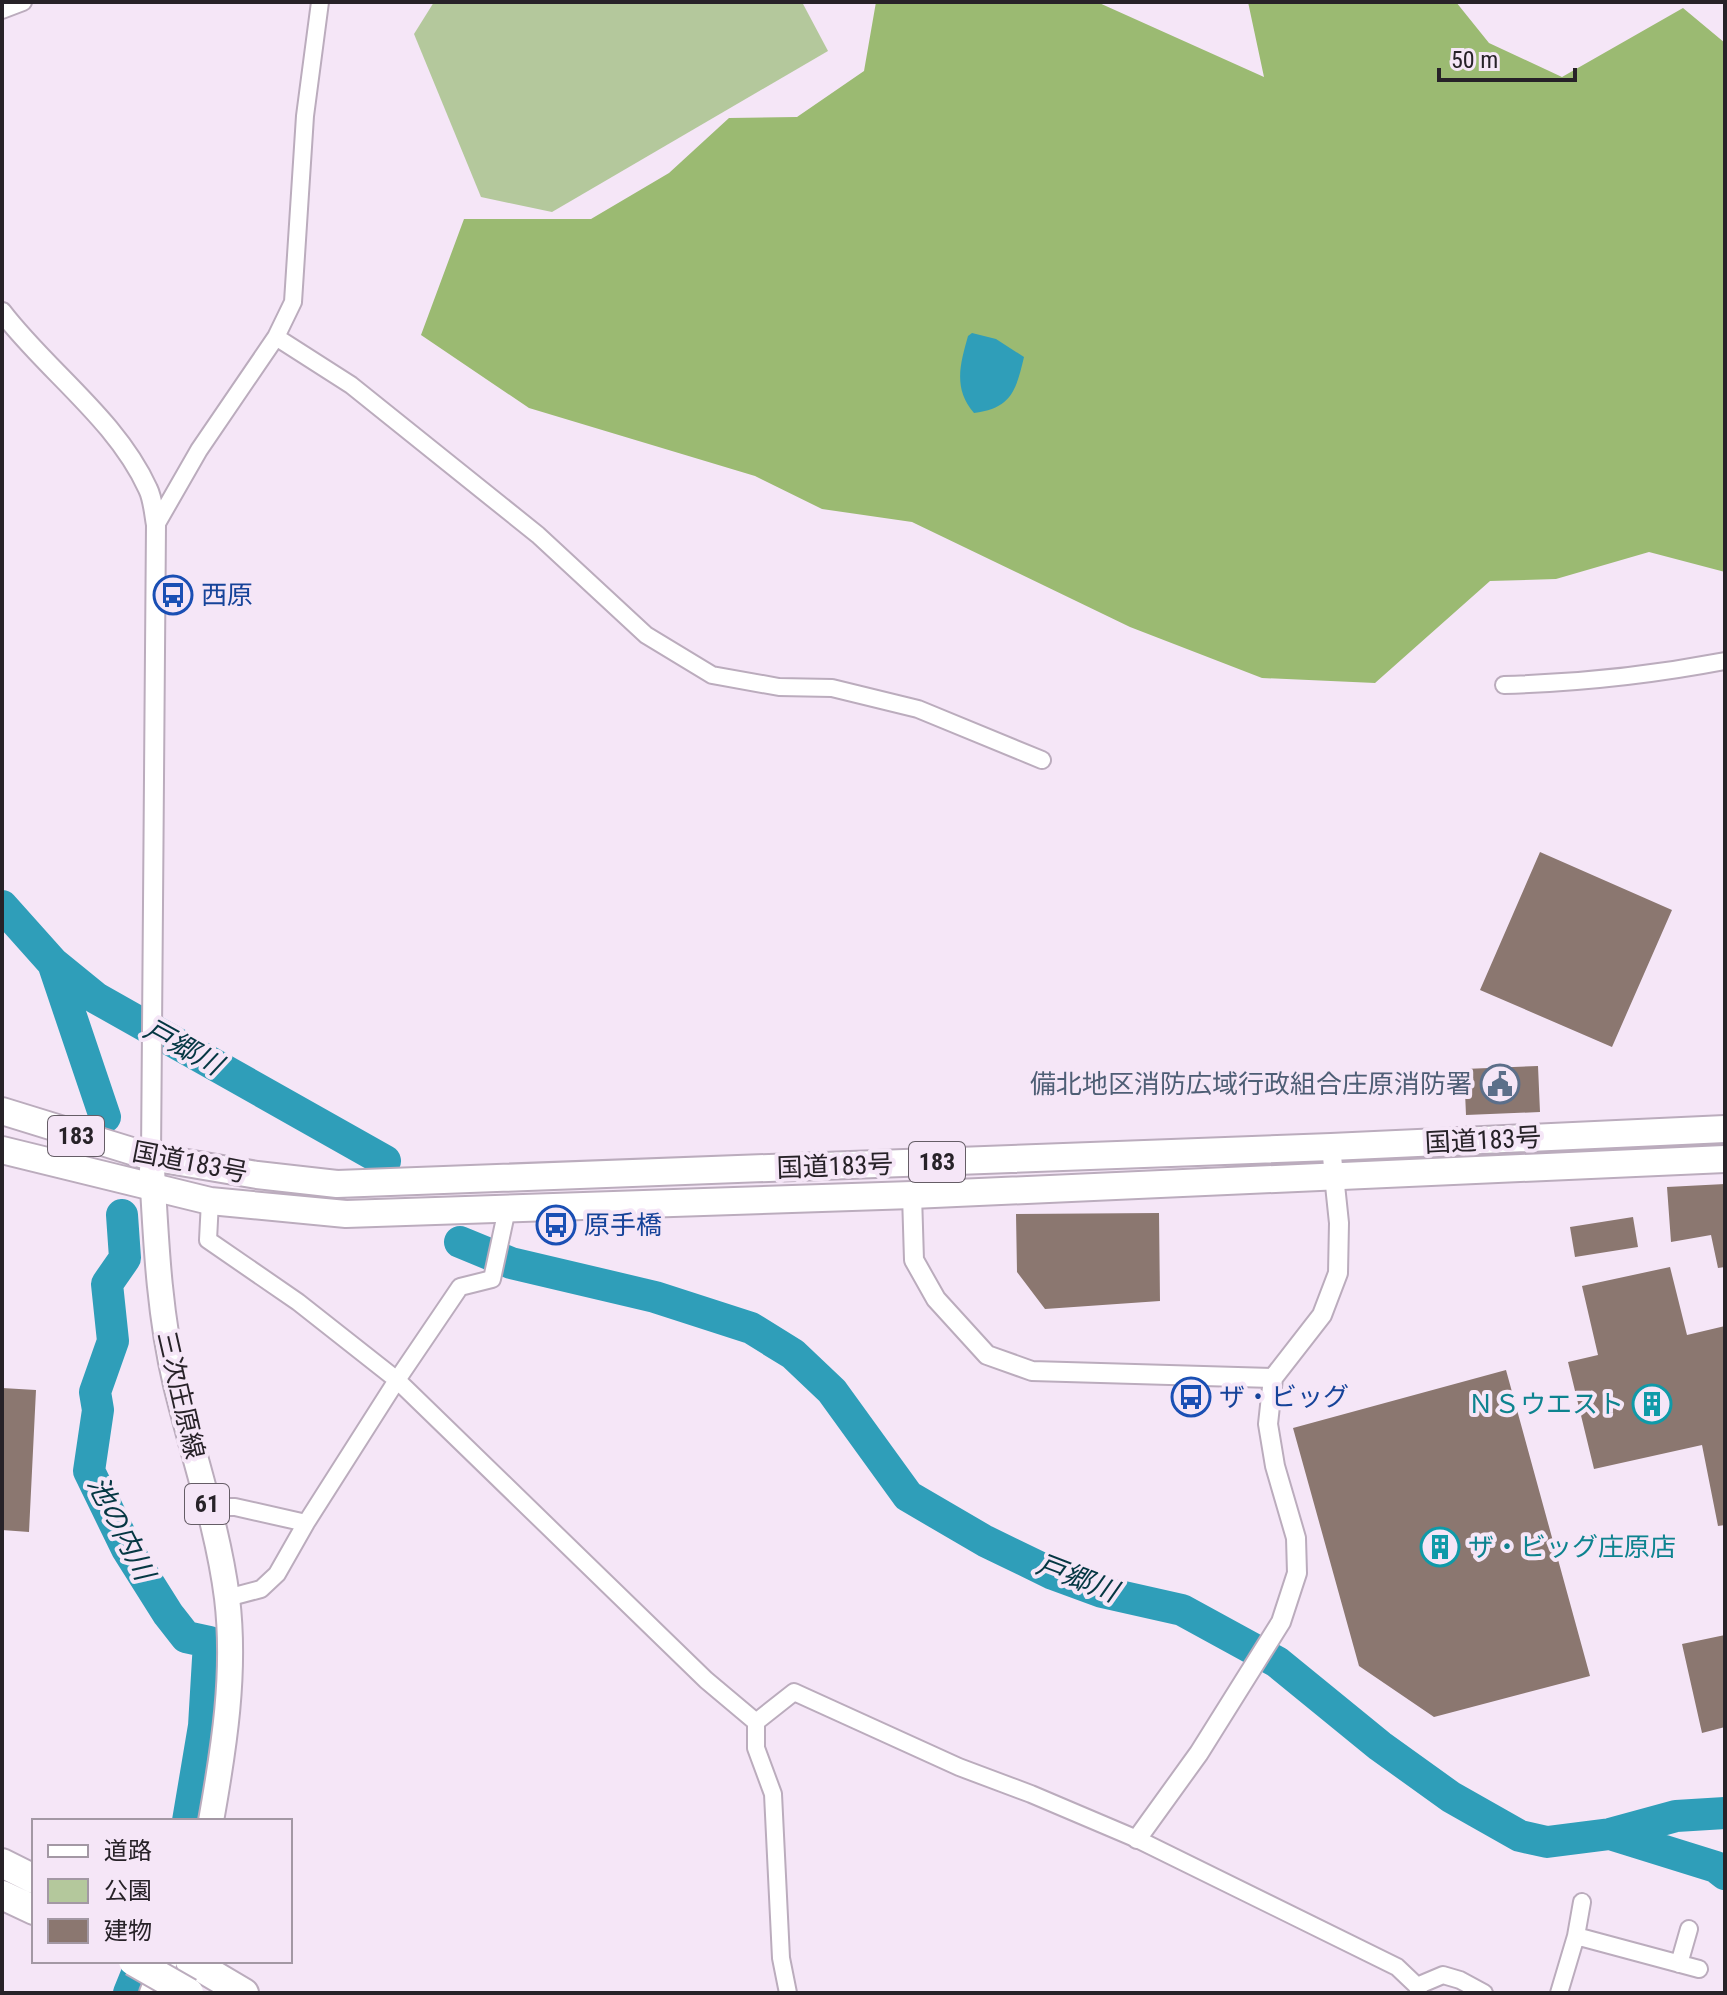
<svg xmlns="http://www.w3.org/2000/svg" width="1727" height="1995" viewBox="0 0 1727 1995" font-family="'Roboto Condensed','Noto Sans JP',sans-serif">
  <rect width="100%" height="100%" fill="#f5e6f7"/>
  <!-- green -->
  <path fill="#b4c89c" d="M434,2H802L828,51L552,212L481,197L414,34Z"/>
  <!-- forest -->
  <path fill="#9bba72" d="M876,2H1097L1264,77L1248,2H1456L1489,43L1562,77L1683,8L1725,43V572L1649,552L1556,579L1490,581L1375,683L1262,678L1130,627L912,522L822,509L755,476L529,408L421,335L464,219H591L669,173L729,118L797,117L864,71Z"/>
  <!-- water -->
  <path fill="#2f9eb9" d="M972,333L996,339L1024,357C1016,390 1012,408 974,413C953,388 960,365 968,336Z"/>
  <g fill="none" stroke-linecap="round" stroke-linejoin="round">
    <!-- river -->
    <path stroke="#2f9eb9" stroke-width="32" d="M2,906L53,963L96,998L385,1161
      M53,963L105,1117
      M122,1215L125,1258L107,1284L113,1341L95,1392L98,1410L89,1471L127,1549L168,1614L186,1637L209,1642L204,1726L188,1821
      M460,1242L511,1263L655,1297L751,1328L793,1354L832,1391L908,1496L985,1541L1053,1574L1102,1592L1182,1610L1277,1662L1380,1746L1451,1797L1520,1836L1547,1842L1610,1834L1676,1816L1725,1813
      M1610,1834L1716,1867L1725,1874
      M129,1993L142,1961"/>
  </g>
  <!-- building -->
  <path fill="#8b7770" d="M1540,852L1672,910L1612,1047L1480,990Z
    M1538,1066L1540,1112L1466,1115L1464,1069Z
    M1725,1184V1267L1718,1268L1711,1235L1671,1242L1667,1187Z
    M1159,1213L1160,1301L1045,1309L1017,1272L1016,1214Z
    M1633,1217L1638,1247L1575,1257L1570,1227Z
    M1670,1267L1687,1335L1725,1326V1525L1718,1526L1702,1445L1594,1469L1568,1362L1598,1355L1582,1286Z
    M1506,1370L1590,1676L1434,1717L1359,1666L1293,1428Z
    M2,1388L36,1390L29,1532L2,1530Z
    M1725,1635V1727L1702,1733L1682,1644Z"/>
  <g fill="none" stroke-linecap="round" stroke-linejoin="round">
    <defs>
      <path id="minor" d="M2,10L23,2
        M276,337L351,385L538,535L646,635L712,675L779,687L832,688L918,709L1042,760
        M156,525L199,450L276,337L293,302L305,116L320,2
        M1504,685C1578,683 1652,675 1725,661
        M210,1201L208,1240L298,1302L397,1380L706,1680L756,1722
        M208,1507H235L306,1523
        M227,1598L261,1589L277,1574L306,1523L397,1380L460,1287L492,1279L507,1209
        M756,1722L794,1692L959,1767L1031,1794L1137,1839L1397,1967L1417,1986L1419,1993
        M756,1722V1748L773,1794L781,1958L788,1993
        M1576,1936L1582,1902
        M1679,1964L1689,1929
        M1417,1986L1443,1975L1460,1980L1484,1993
        M1559,1993L1576,1936L1699,1969"/>
      <path id="tertiary" d="M2,312C47,371 116,419 148,489C153,499 154,514 156,525L151,1157
        M912,1195L914,1260L936,1299L987,1355L1032,1371L1273,1378
        M1137,1839L1199,1753L1281,1622L1297,1573L1296,1538L1275,1466L1268,1424L1273,1378L1322,1315L1338,1273L1339,1223L1331,1147"/>
      <path id="primary" d="M152,1169C156,1242 159,1314 176,1385C193,1455 218,1527 227,1598C236,1672 224,1748 211,1821
        M152,1993L165,1961"/>
      <path id="trunk" d="M2,1111L151,1157L257,1175L337,1184L1331,1147L1725,1129
        M2,1150L210,1201L346,1214L912,1195L1725,1159"/>
      <path id="motorway" d="M2,1863L34,1879
        M2,1895L34,1910
        M190,1961L244,1993"/>
    </defs>
    <!-- minor casing -->
    <use href="#minor" stroke="#bbacbd" stroke-width="20"/>
    <!-- tertiary casing -->
    <use href="#tertiary" stroke="#bbacbd" stroke-width="22"/>
    <!-- primary casing -->
    <use href="#primary" stroke="#bbacbd" stroke-width="28"/>
    <!-- trunk casing -->
    <use href="#trunk" stroke="#bbacbd" stroke-width="30"/>
    <!-- motorway casing -->
    <use href="#motorway" stroke="#bbacbd" stroke-width="32"/>
    <!-- minor -->
    <use href="#minor" stroke="#fff" stroke-width="16"/>
    <!-- tertiary -->
    <use href="#tertiary" stroke="#fff" stroke-width="18"/>
    <!-- primary -->
    <use href="#primary" stroke="#fff" stroke-width="24"/>
    <!-- trunk -->
    <use href="#trunk" stroke="#fff" stroke-width="26"/>
    <!-- motorway -->
    <use href="#motorway" stroke="#fff" stroke-width="28"/>
    <defs>
      <path id="motorway-bridge" d="M133,1961L189,1993"/>
    </defs>
    <!-- motorway-bridge casing -->
    <use href="#motorway-bridge" stroke="#bbacbd" stroke-width="32" stroke-linecap="butt"/>
    <!-- motorway-bridge -->
    <use href="#motorway-bridge" stroke="#fff" stroke-width="28"/>
  </g>
  <!-- icons -->
  <defs>
    <symbol id="bus-ring" viewBox="-11 -11 22 22"><circle r="9.5" fill="#f5e6f7" stroke="#1a4fb4" stroke-width="1.5"/><path d="M-5-6H5V4H4V6H2V4H-2V6H-4V4H-5ZM-3.5-4V0h7V-4ZM-3.5 1.2v1.5H-2V1.2ZM2 1.2v1.5H3.5V1.2Z" fill="#1a4fb4"/></symbol>
    <symbol id="civic-ring" viewBox="-11 -11 22 22"><circle r="9.5" fill="#f5e6f7" stroke="#5c6f8a" stroke-width="1.5"/><path d="M-.6-6.5H3V-4.5H.6V-3L4-1V1h2V6H-6V1h2V-1L-.6-3ZM-1.2 2.5V6h2.4V2.5Z" fill="#5c6f8a"/></symbol>
    <symbol id="building-ring" viewBox="-11 -11 22 22"><circle r="9.5" fill="#f5e6f7" stroke="#0f9aa8" stroke-width="1.5"/><path d="M-4-6H4V6H1V3H-1V6H-4ZM-2.5-4.3h1.7v1.8h-1.7ZM.8-4.3h1.7v1.8H.8ZM-2.5-1h1.7V.8h-1.7ZM.8-1h1.7V.8H.8Z" fill="#0f9aa8"/></symbol>
  </defs>
  <g fill-rule="evenodd">
    <use href="#bus-ring" x="151" y="573" width="44" height="44"/>
    <use href="#civic-ring" x="1478" y="1062" width="44" height="44"/>
    <use href="#bus-ring" x="534" y="1203" width="44" height="44"/>
    <use href="#bus-ring" x="1169" y="1375" width="44" height="44"/>
    <use href="#building-ring" x="1630" y="1382" width="44" height="44"/>
    <use href="#building-ring" x="1418" y="1525" width="44" height="44"/>
  </g>
  <g text-anchor="middle" dominant-baseline="central" stroke-width="8" stroke-linejoin="round" paint-order="stroke">
    <!-- shield labels -->
    <g fill="#f5e6f7" stroke="#655d66" stroke-width="2">
      <rect x="48" y="1116" width="56" height="40" rx="6"/>
      <rect x="909" y="1142" width="56" height="40" rx="6"/>
      <rect x="185" y="1484" width="44" height="40" rx="6"/>
    </g>
    <g font-size="24" font-weight="bold" fill="#272228">
      <text x="76" y="1136">183</text>
      <text x="937" y="1162">183</text>
      <text x="207" y="1504">61</text>
    </g>
    <!-- transit labels -->
    <g font-size="26" fill="#164399" stroke="#f5e6f7" text-anchor="start">
      <text x="201" y="595">西原</text>
      <text x="584" y="1225">原手橋</text>
      <text x="1219" y="1397">ザ・ビッグ</text>
    </g>
    <!-- service labels -->
    <g font-size="26" fill="#4e5e75" stroke="#f5e6f7" text-anchor="end">
      <text x="1472" y="1084">備北地区消防広域行政組合庄原消防署</text>
    </g>
    <!-- street labels -->
    <g font-size="26" fill="#272228" stroke="#f5e6f7">
      <text transform="translate(1483 1140) rotate(-3)">国道183号</text>
      <text transform="translate(190 1162) rotate(11)">国道183号</text>
      <text transform="translate(835 1166) rotate(-2)">国道183号</text>
      <text transform="translate(181 1395) rotate(77)">三次庄原線</text>
    </g>
    <!-- culture labels -->
    <g font-size="26" fill="#0d838f" stroke="#f5e6f7" text-anchor="end">
      <text x="1624" y="1404">ＮＳウエスト</text>
      <text x="1468" y="1547" text-anchor="start">ザ・ビッグ庄原店</text>
    </g>
    <!-- water labels -->
    <g font-size="28" font-style="italic" fill="#053743" stroke="#f5e6f7">
      <text transform="translate(183 1047) rotate(29)">戸郷川</text>
      <text transform="translate(121 1528) rotate(63)">池の内川</text>
      <text transform="translate(1077 1578) rotate(21)">戸郷川</text>
    </g>
  </g>
  <!-- border -->
  <rect width="1727" height="1995" fill="none" stroke="#272228" stroke-width="8"/>
  <!-- legend -->
  <rect x="32" y="1819" width="260" height="144" fill="#f5e6f7" stroke="#a398a4" stroke-width="2"/>
  <rect x="48" y="1845" width="40" height="12" fill="#ffffff" stroke="#a398a4" stroke-width="2"/>
  <text x="104" y="1859" font-size="24" fill="#272228">道路</text>
  <rect x="48" y="1879" width="40" height="24" fill="#b4c89c" stroke="#a398a4" stroke-width="2"/>
  <text x="104" y="1899" font-size="24" fill="#272228">公園</text>
  <rect x="48" y="1919" width="40" height="24" fill="#8b7770" stroke="#a398a4" stroke-width="2"/>
  <text x="104" y="1939" font-size="24" fill="#272228">建物</text>
  <!-- scale -->
  <path d="M1439 68v12h136v-12" fill="none" stroke="#272228" stroke-width="4"/>
  <text x="1451" y="68" font-size="24" fill="#272228" stroke="#f5e6f7" stroke-width="6" paint-order="stroke">50 m</text>
</svg>
